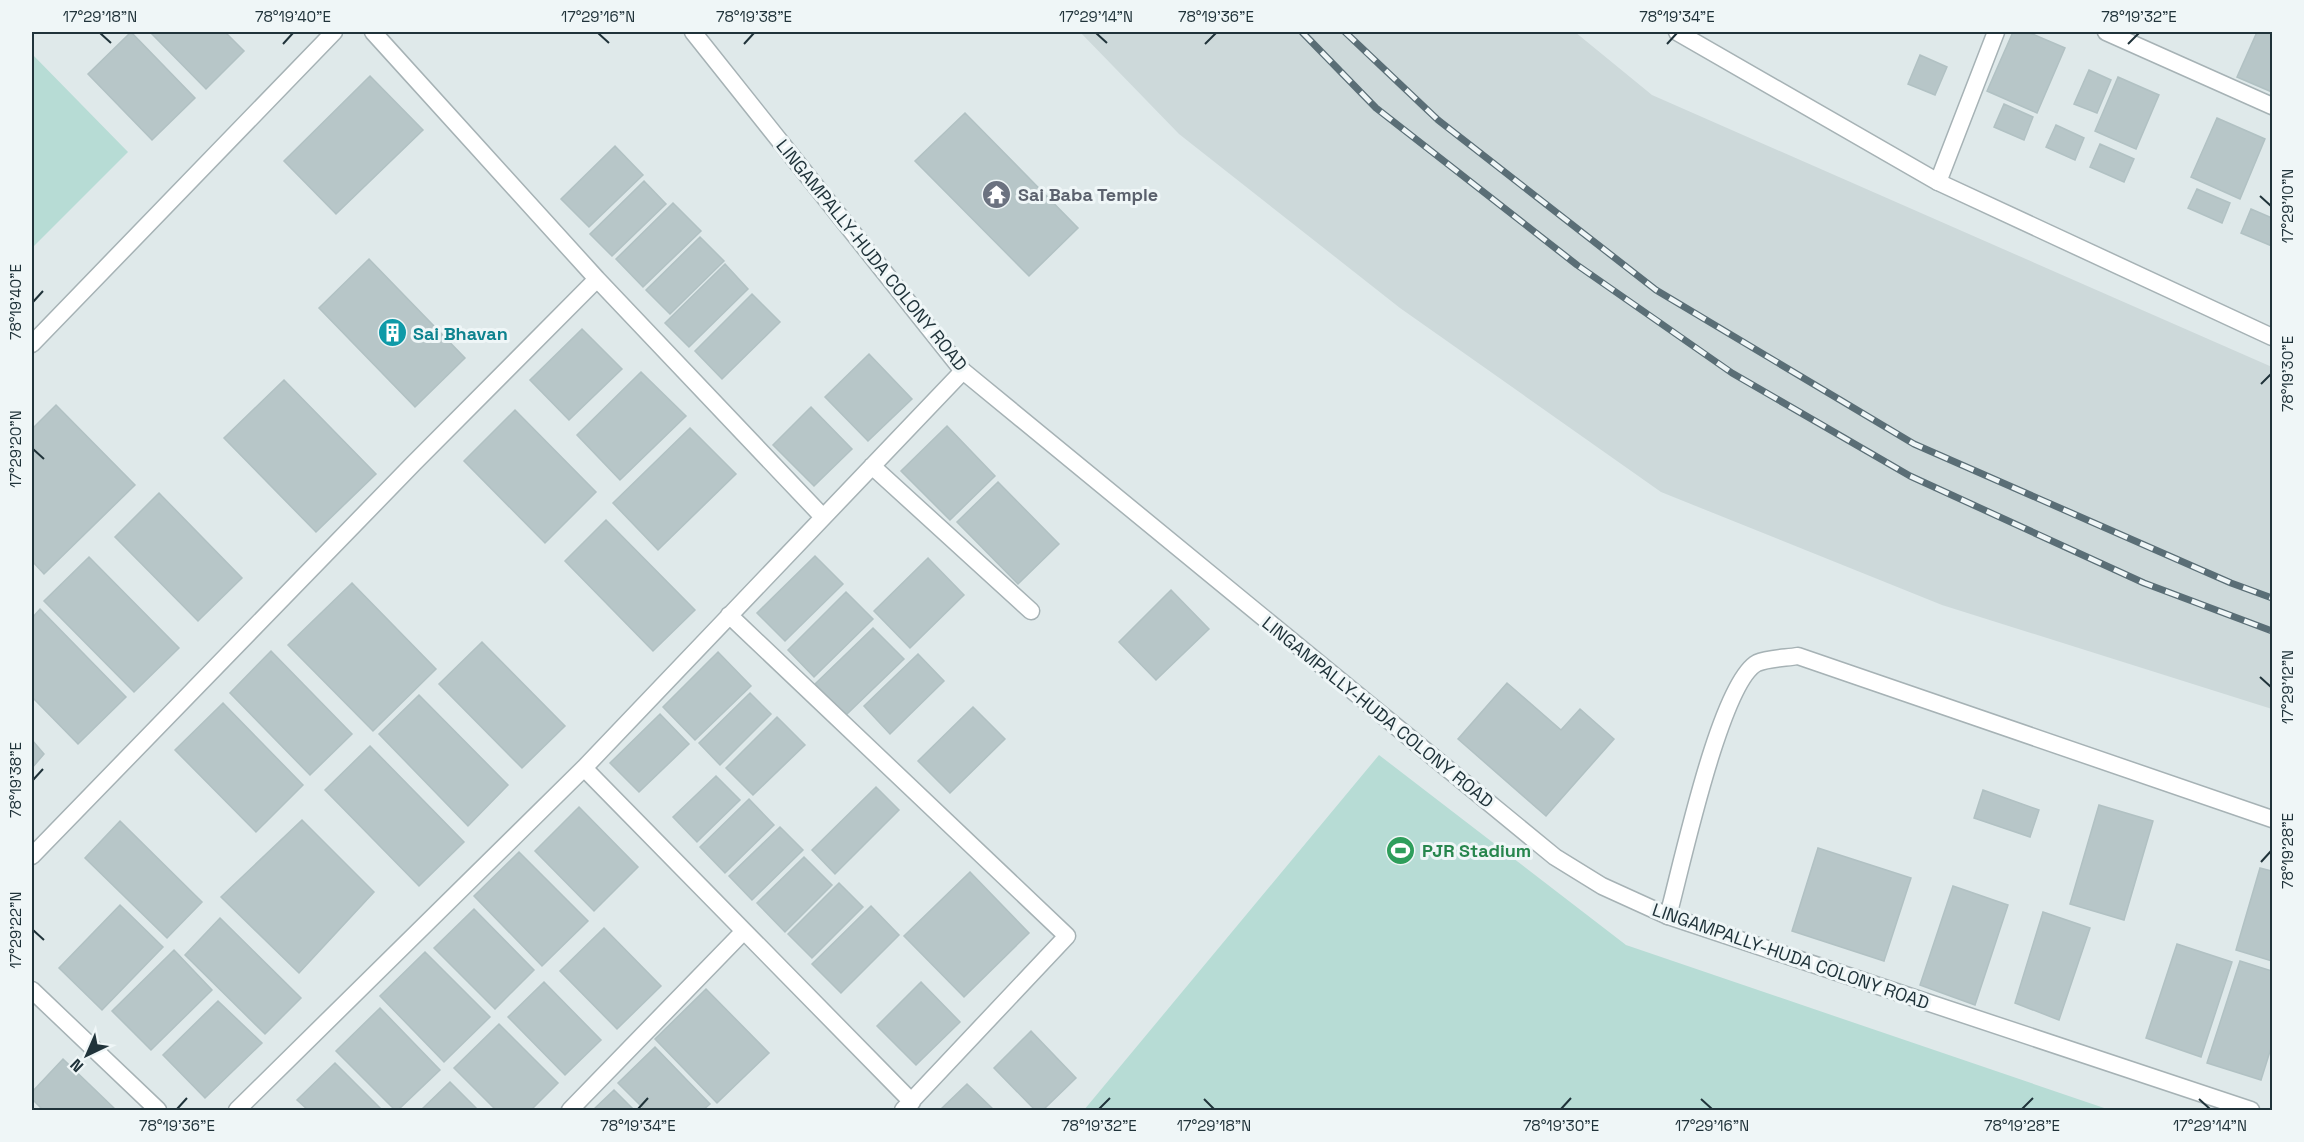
<svg xmlns="http://www.w3.org/2000/svg" width="2304" height="1142" viewBox="0 0 2304 1142" font-family="'Space Grotesk',sans-serif">
  <rect width="100%" height="100%" fill="#dfe9ea"/>
  <!-- built -->
  <path fill="#cdd9da" d="M1080,32H1575L1652,95L2272,367V709L1942,605L1661,492L1400,308L1179,134Z"/>
  <!-- park -->
  <path fill="#b7dcd5" d="M32,54L128,152L32,248Z
    M1379,755L1626,945L2110,1110H1084Z"/>
  <!-- building -->
  <path fill="#b7c6c8" stroke="#b1c1c3" stroke-width="1.5" d="M131,32L195,98L152,140L88,74Z
    M150,32H225L244,51L206,89Z
    M2013,32H2028L2065,48L2037,113L1987,91Z
    M2257,32H2272V92L2237,77Z
    M1920,55L1947,67L1935,95L1908,84Z
    M2089,70L2111,80L2097,113L2074,104Z
    M370,76L423,130L336,214L284,161Z
    M2118,77L2159,95L2136,149L2095,131Z
    M2004,104L2033,117L2024,140L1994,127Z
    M965,113L1078,228L1029,276L915,161Z
    M2217,118L2265,139L2240,199L2191,177Z
    M2056,125L2084,138L2075,160L2046,147Z
    M2100,144L2134,159L2124,182L2090,167Z
    M615,146L643,175L589,227L561,199Z
    M644,181L666,204L612,256L590,234Z
    M2197,189L2230,203L2222,223L2188,208Z
    M673,203L701,231L643,287L616,259Z
    M2251,209L2272,218V246L2241,233Z
    M700,237L724,261L670,314L646,290Z
    M369,259L465,358L415,407L319,308Z
    M725,264L748,289L689,347L665,323Z
    M752,294L780,322L722,379L695,351Z
    M582,329L622,369L569,420L530,380Z
    M869,354L912,399L868,441L825,397Z
    M641,372L686,416L620,480L577,435Z
    M284,380L376,474L316,532L224,438Z
    M56,405L135,485L44,574L32,561V429Z
    M811,407L852,449L814,486L773,445Z
    M515,410L596,492L545,543L464,461Z
    M947,426L995,476L950,520L901,471Z
    M690,428L736,474L658,550L613,503Z
    M998,482L1059,544L1018,584L957,522Z
    M159,493L242,578L198,621L115,537Z
    M606,520L695,610L653,651L565,561Z
    M815,556L843,584L785,641L757,613Z
    M89,557L179,648L134,692L44,601Z
    M928,558L964,595L910,648L874,611Z
    M352,583L436,669L373,731L288,645Z
    M1171,590L1209,629L1156,680L1119,642Z
    M846,592L873,619L814,677L788,650Z
    M40,609L126,697L78,744L32,697V618Z
    M873,628L904,659L846,715L815,684Z
    M482,642L565,726L522,768L439,684Z
    M271,651L352,734L310,775L230,693Z
    M718,652L751,686L695,740L663,707Z
    M918,654L944,681L890,734L864,706Z
    M1507,683L1561,730L1580,709L1614,739L1546,816L1458,739Z
    M750,693L771,714L720,765L699,743Z
    M419,695L508,785L468,826L379,734Z
    M223,703L303,785L256,832L175,750Z
    M973,707L1005,739L950,793L918,761Z
    M660,714L689,744L639,792L610,763Z
    M777,717L805,745L753,795L726,768Z
    M32,740L44,754L32,768Z
    M370,746L464,842L419,886L325,790Z
    M716,776L740,800L697,842L673,817Z
    M876,787L899,810L835,874L812,850Z
    M1983,790L2039,810L2030,837L1974,818Z
    M749,799L774,825L725,873L700,847Z
    M2099,805L2153,821L2124,920L2070,904Z
    M579,807L638,867L594,911L535,851Z
    M302,820L374,892L299,973L221,897Z
    M120,821L202,902L167,938L85,858Z
    M780,827L803,850L752,900L729,876Z
    M1818,848L1911,878L1884,961L1792,931Z
    M519,852L588,921L542,966L474,896Z
    M804,857L832,885L785,932L757,903Z
    M2260,868L2272,871V961L2236,950Z
    M970,872L1029,933L964,997L904,936Z
    M839,883L863,907L812,958L788,934Z
    M1953,886L2008,905L1975,1005L1920,985Z
    M120,905L163,947L102,1010L59,968Z
    M871,906L899,935L841,993L812,964Z
    M474,909L534,970L495,1009L434,948Z
    M2043,912L2090,928L2059,1020L2015,1003Z
    M220,918L301,998L265,1034L185,955Z
    M604,928L661,986L617,1029L560,971Z
    M2177,944L2232,962L2201,1057L2146,1038Z
    M174,950L212,990L151,1050L112,1011Z
    M425,952L490,1017L444,1062L380,996Z
    M2240,961L2272,971V1045L2261,1080L2207,1063Z
    M544,982L601,1040L565,1075L508,1017Z
    M921,982L960,1022L916,1065L877,1026Z
    M706,989L769,1053L717,1103L655,1039Z
    M218,1001L262,1043L205,1098L163,1055Z
    M380,1008L440,1070L398,1110H395L336,1051Z
    M499,1024L558,1083L531,1110H496L454,1068Z
    M1031,1031L1076,1078L1043,1110H1035L994,1068Z
    M655,1047L710,1104L703,1110H645L618,1083Z
    M63,1059L116,1110H43L32,1099V1092Z
    M335,1063L382,1110H308L297,1100Z
    M450,1082L478,1110H421Z
    M967,1084L994,1110H940Z
    M614,1090L634,1110H593Z"/>
  <g fill="none" stroke-linecap="round" stroke-linejoin="round">
    <defs>
      <path id="minor" d="M373,32L597,279L823,517
        M2106,32L2272,106
        M1938,182L1996,32
        M32,344L334,32
        M872,466L1031,611
        M729,615L1067,936L903,1110
        M584,768L912,1102
        M32,856L414,463L597,279
        M1668,916C1681,869 1720,683 1757,663C1768,658 1786,658 1798,656L2272,819
        M32,990L158,1110
        M237,1110L584,768L963,371
        M570,1110L744,931"/>
      <path id="tertiary" d="M693,32L963,371L1555,857L1602,886L1668,916L2251,1110
        M1677,32L1938,182L2272,337"/>
    </defs>
    <!-- minor casing -->
    <use href="#minor" stroke="#a6b2b5" stroke-width="19"/>
    <!-- tertiary casing -->
    <use href="#tertiary" stroke="#a6b2b5" stroke-width="19"/>
    <!-- minor -->
    <use href="#minor" stroke="#fff" stroke-width="16"/>
    <!-- tertiary -->
    <use href="#tertiary" stroke="#fff" stroke-width="16"/>
    <defs>
      <path id="rail" d="M1302,32L1376,108L1577,265L1732,373L1910,476L2144,583L2272,631
        M1345,32L1438,120L1656,290L1914,444L2231,583L2272,598"/>
    </defs>
    <!-- rail casing -->
    <use href="#rail" stroke="#5a6e76" stroke-width="7"/>
    <!-- rail -->
    <use href="#rail" stroke="#eff6f7" stroke-width="4.5" stroke-dasharray="14" stroke-linecap="butt"/>
  </g>
  <!-- ticks -->
  <path fill="none" stroke="#20333a" stroke-width="2" d="M100,33L111,43M598,33L609,43M1096,33L1107,43M283,44L293,33M744,44L754,33M1205,44L1216,33M1667,44L1677,33M2128,44L2139,33M2260,196L2271,206M33,302L43,291M2261,384L2271,374M33,449L44,459M2260,677L2271,687M33,780L43,769M2261,862L2271,851M33,930L44,940M1204,1099L1214,1109M1701,1099L1712,1109M2199,1099L2210,1109M177,1109L187,1098M638,1109L648,1098M1099,1109L1110,1098M1561,1109L1571,1098M2022,1109L2033,1098"/>
  <!-- icons -->
  <defs>
    <symbol id="temple-disc" viewBox="-11 -11 22 22"><circle r="9.5" fill="#6b7280" stroke="#eff6f7"/><path d="M0-6L5-2H3V0L6.5 2.5H4V6H1.5V3h-3V6H-4V2.5H-6.5L-3 0V-2H-5Z" fill="#fff"/></symbol>
    <symbol id="building-disc" viewBox="-11 -11 22 22"><circle r="9.5" fill="#0f9aa8" stroke="#eff6f7"/><path d="M-4-6H4V6H1V3H-1V6H-4ZM-2.5-4.3h1.7v1.8h-1.7ZM.8-4.3h1.7v1.8H.8ZM-2.5-1h1.7V.8h-1.7ZM.8-1h1.7V.8H.8Z" fill="#fff"/></symbol>
    <symbol id="stadium-disc" viewBox="-11 -11 22 22"><circle r="9.5" fill="#2e9e5b" stroke="#eff6f7"/><path d="M0-5a6.5 5 0 1 0 0 10a6.5 5 0 1 0 0-10ZM-3.5-1.8h7v3.6h-7Z" fill="#fff"/></symbol>
  </defs>
  <g fill-rule="evenodd">
    <use href="#temple-disc" x="980" y="178" width="33" height="33"/>
    <use href="#building-disc" x="376" y="316" width="33" height="33"/>
    <use href="#stadium-disc" x="1384" y="834" width="33" height="33"/>
  </g>
  <g text-anchor="middle" dominant-baseline="central" stroke-width="6" stroke-linejoin="round" paint-order="stroke">
    <!-- worship labels -->
    <g font-size="18" font-weight="bold" fill="#5b616d" stroke="#eff6f7" text-anchor="start">
      <text x="1018" y="194">Sai Baba Temple</text>
    </g>
    <!-- street labels -->
    <g font-size="18" fill="#20333a" stroke="#eff6f7">
      <text transform="translate(872 255) rotate(51)">LINGAMPALLY-HUDA COLONY ROAD</text>
      <text transform="translate(1378 712) rotate(39)">LINGAMPALLY-HUDA COLONY ROAD</text>
      <text transform="translate(1791 956) rotate(19)">LINGAMPALLY-HUDA COLONY ROAD</text>
    </g>
    <!-- culture labels -->
    <g font-size="18" font-weight="bold" fill="#0d838f" stroke="#eff6f7" text-anchor="start">
      <text x="413" y="333">Sai Bhavan</text>
    </g>
    <!-- leisure labels -->
    <g font-size="18" font-weight="bold" fill="#27864d" stroke="#eff6f7" text-anchor="start">
      <text x="1422" y="850">PJR Stadium</text>
    </g>
  </g>
  <!-- border -->
  <rect width="2304" height="1142" fill="none" stroke="#eff6f7" stroke-width="66"/>
  <!-- north arrow -->
  <g transform="translate(87 1055) rotate(224)" stroke="#eff6f7" stroke-width="4.5" paint-order="stroke">
  <path d="M0-4.5L10 22L0 15L-10 22Z" fill="#20333a"/>
  <text y="-9" font-size="16" font-weight="bold" text-anchor="middle" fill="#20333a">N</text>
  </g>
  <rect x="33" y="33" width="2238" height="1076" fill="none" stroke="#20333a" stroke-width="2"/>
  <g font-size="15" text-anchor="middle" fill="#20333a">
    <text x="100" y="22">17°29'18"N</text>
    <text x="293" y="22">78°19'40"E</text>
    <text x="598" y="22">17°29'16"N</text>
    <text x="754" y="22">78°19'38"E</text>
    <text x="1096" y="22">17°29'14"N</text>
    <text x="1216" y="22">78°19'36"E</text>
    <text x="1677" y="22">78°19'34"E</text>
    <text x="2139" y="22">78°19'32"E</text>
    <text transform="translate(2288 206) rotate(-90)" y="5">17°29'10"N</text>
    <text transform="translate(16 302) rotate(-90)" y="5">78°19'40"E</text>
    <text transform="translate(2288 374) rotate(-90)" y="5">78°19'30"E</text>
    <text transform="translate(16 449) rotate(-90)" y="5">17°29'20"N</text>
    <text transform="translate(2288 687) rotate(-90)" y="5">17°29'12"N</text>
    <text transform="translate(16 780) rotate(-90)" y="5">78°19'38"E</text>
    <text transform="translate(2288 851) rotate(-90)" y="5">78°19'28"E</text>
    <text transform="translate(16 930) rotate(-90)" y="5">17°29'22"N</text>
    <text x="177" y="1131">78°19'36"E</text>
    <text x="638" y="1131">78°19'34"E</text>
    <text x="1099" y="1131">78°19'32"E</text>
    <text x="1214" y="1131">17°29'18"N</text>
    <text x="1561" y="1131">78°19'30"E</text>
    <text x="1712" y="1131">17°29'16"N</text>
    <text x="2022" y="1131">78°19'28"E</text>
    <text x="2210" y="1131">17°29'14"N</text>
  </g>
</svg>
